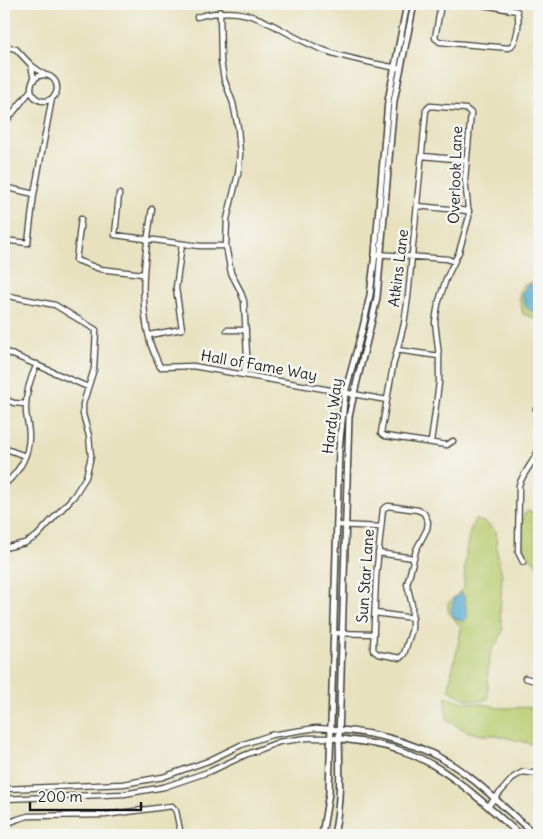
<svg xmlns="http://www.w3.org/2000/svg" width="543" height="839" viewBox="0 0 543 839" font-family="Delius,sans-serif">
  <rect width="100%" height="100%" fill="#f6f6f2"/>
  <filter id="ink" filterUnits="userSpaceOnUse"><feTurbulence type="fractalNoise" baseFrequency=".02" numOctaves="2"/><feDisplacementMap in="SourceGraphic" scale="10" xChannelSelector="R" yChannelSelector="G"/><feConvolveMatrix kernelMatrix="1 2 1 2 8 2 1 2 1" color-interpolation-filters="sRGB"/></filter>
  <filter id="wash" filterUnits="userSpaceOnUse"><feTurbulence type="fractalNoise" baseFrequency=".0096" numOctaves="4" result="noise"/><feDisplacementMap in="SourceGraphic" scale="20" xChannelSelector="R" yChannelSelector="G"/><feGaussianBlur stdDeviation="1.12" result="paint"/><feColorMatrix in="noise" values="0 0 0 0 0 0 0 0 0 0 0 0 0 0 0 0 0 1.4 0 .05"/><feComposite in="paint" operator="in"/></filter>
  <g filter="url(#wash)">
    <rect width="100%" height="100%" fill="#e8e1be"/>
    <!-- green -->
    <path fill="#b9ca6d" stroke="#6a7344" d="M539,279V320L523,314L519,296L522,286Z
      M528,511L539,513V568L522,548V522L524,514Z
      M475,519L486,523L496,531L497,552L502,575L500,614L503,629L499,640L491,651L488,669V699C473,704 462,698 449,690C451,668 459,648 461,627L448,612V603L464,587C465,565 465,539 475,519Z
      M446,696L464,702L490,705L498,708L539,707V746L496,735H480L467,731L448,721L445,709Z"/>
    <!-- water -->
    <path fill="#55abd1" stroke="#386476" d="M539,283V315C526,309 525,307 522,293L528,285Z
      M461,592L465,598C464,606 469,611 467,618L463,622L455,618L451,612L454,598L457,597Z"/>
  </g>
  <g filter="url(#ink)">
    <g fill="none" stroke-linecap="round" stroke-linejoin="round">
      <defs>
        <path id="minor" d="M441,4L435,38L440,42L509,48C518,42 520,21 517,11L478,4
          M220,11L221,61L224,79L233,103L238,128L240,154L238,174L227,219L226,246L231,273L240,290L244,301L247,355L244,374
          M197,17C256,0 275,33 326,51C348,59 373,63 397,68
          M4,46L16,49L31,65L45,75
          M31,65L34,80
          M31 88a13 13 0 1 1 26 0a13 13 0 1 1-26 0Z
          M4,124L31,90
          M422,156L466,160
          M4,187L34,194
          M119,194L115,235L200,246H226
          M417,206L469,211
          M152,209C145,254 138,296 150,342C152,350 157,359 160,367L193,366L387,400
          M81,219L76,260L100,269L143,274
          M4,240L28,243L34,194L52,98
          M375,254L448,259L454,262
          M4,295L55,305L96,330L94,369L83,404V414L89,436L91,456L86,477L74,496L37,536L25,543L4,548
          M227,330H246
          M149,335L182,329L176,288L182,244
          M397,350L439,356
          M4,351L88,387
          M4,399L14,403L26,404
          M536,409L539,411
          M431,442L439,383V356L435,322L438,304L446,279L459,252L469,217L465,179L471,113L466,109L430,106L426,110L408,297L404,324L393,366L381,433L385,436L447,445L453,441
          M4,448L25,456
          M4,485C19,472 29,457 29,436C29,425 25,415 26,405C26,390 31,377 37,364
          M388,506L418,510L424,513L428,522L427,529L416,550L409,577L407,584L412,605V629L404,654L400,658L378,654L373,650L376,577L383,509Z
          M337,525L381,527
          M378,553L414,558
          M523,562L518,552L519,485C524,471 535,461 539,448
          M375,613L413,618
          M334,633L374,634
          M525,678L539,682
          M4,789L123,784L163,777L208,761L241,745L271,735L316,728L331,729
          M4,799L124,794L164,787L211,771L245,755L279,742L307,738H331
          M488,806L514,777L523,772L539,774
          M4,825L18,819L28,816L105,815L172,806L176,811L181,835"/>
        <path id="major" d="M331,729C381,733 426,744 467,775C491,793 512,816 536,835
          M331,738C353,740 377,743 399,750C444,763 486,805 520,835
          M322,835L329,793L339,449L345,393L363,327L370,295L375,254L388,101L407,4
          M334,835C341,803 340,771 339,739L349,417C357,376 369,337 377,297L394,101L414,4"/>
      </defs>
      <!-- minor casing -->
      <use href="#minor" stroke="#3b3a34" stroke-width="7"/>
      <!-- major casing -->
      <use href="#major" stroke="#3b3a34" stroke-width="8"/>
      <!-- minor -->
      <use href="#minor" stroke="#fff" stroke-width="4.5"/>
      <!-- major -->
      <use href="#major" stroke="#fff" stroke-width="5"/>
    </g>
  </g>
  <g text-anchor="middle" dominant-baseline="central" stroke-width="5" stroke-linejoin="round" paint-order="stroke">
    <!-- street labels -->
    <g font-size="15" fill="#1c1c1c" stroke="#f6f6f2">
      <text transform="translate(455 175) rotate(-88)">Overlook Lane</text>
      <text transform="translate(398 268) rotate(-83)">Atkins Lane</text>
      <text transform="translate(259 365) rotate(10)">Hall of Fame Way</text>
      <text transform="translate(332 416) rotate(-83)">Hardy Way</text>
      <text transform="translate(365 576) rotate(-86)">Sun Star Lane</text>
    </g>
  </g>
  <!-- margin -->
  <rect width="543" height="839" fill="none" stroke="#f6f6f2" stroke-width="20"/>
  <!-- scale -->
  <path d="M30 802v8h111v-8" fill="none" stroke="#1c1c1c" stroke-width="2.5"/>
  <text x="38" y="802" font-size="15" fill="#1c1c1c" stroke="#f6f6f2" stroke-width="4" paint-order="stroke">200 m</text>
</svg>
